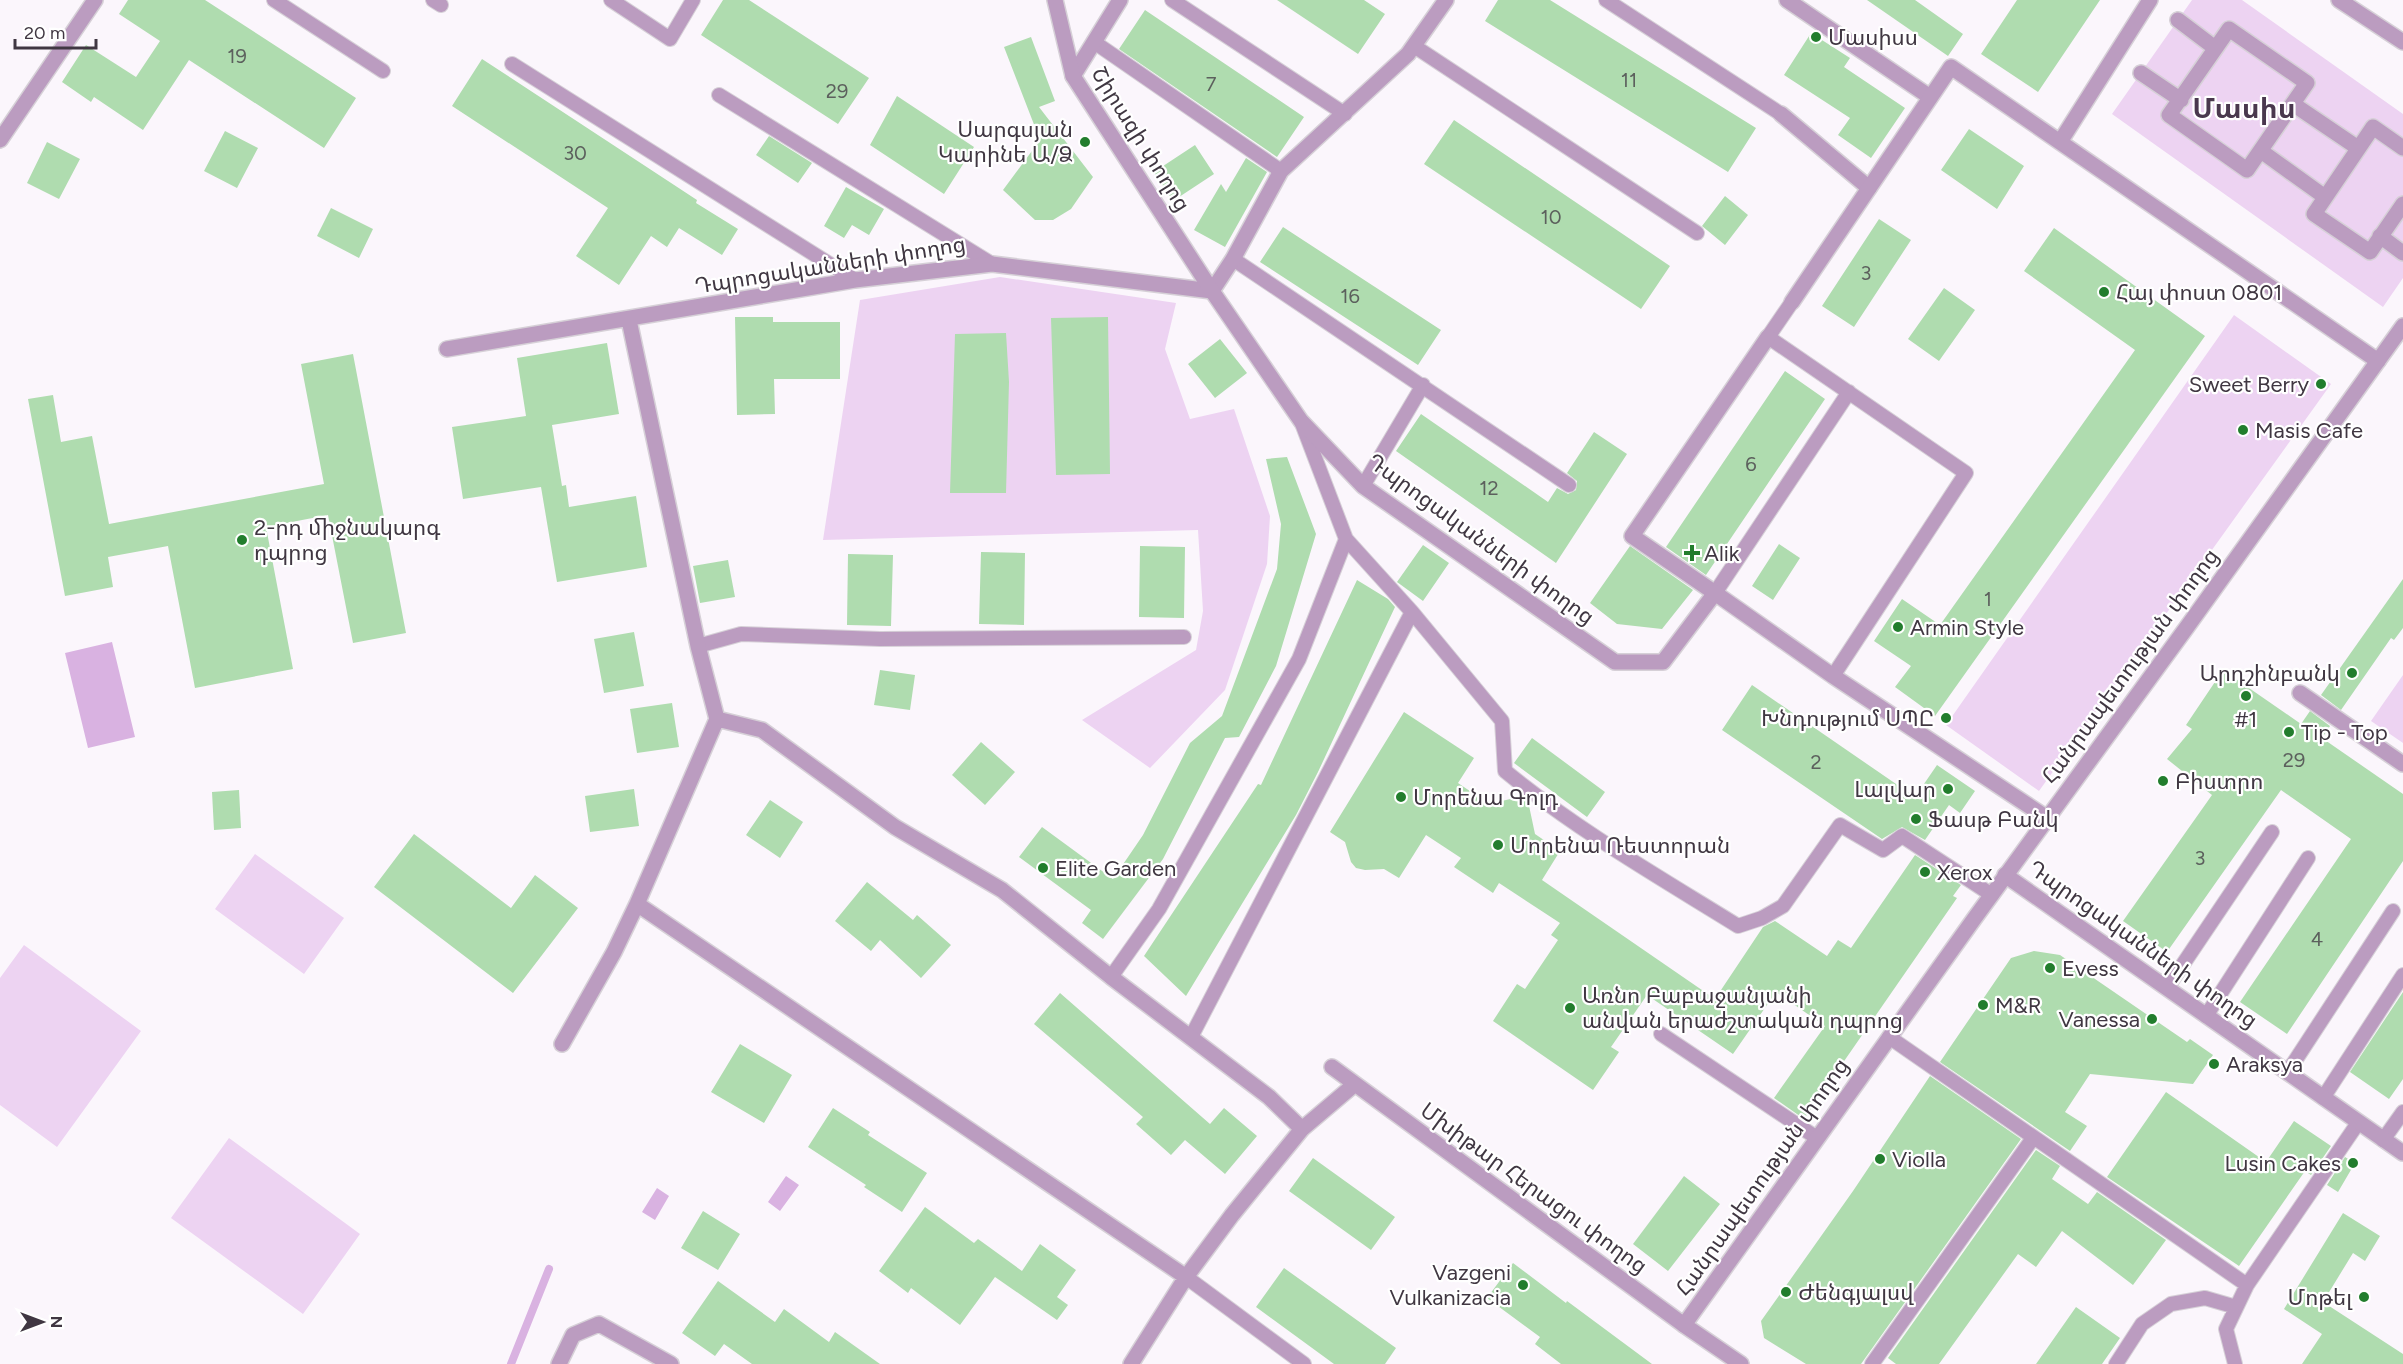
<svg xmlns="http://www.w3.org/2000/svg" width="2403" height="1364" viewBox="0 0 2403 1364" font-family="Figtree,'Noto Sans Armenian',sans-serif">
  <rect width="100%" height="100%" fill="#fbf6fc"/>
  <!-- green -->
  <path fill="#edd3f2" d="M2192,0H2242L2403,114V278L2383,307L2112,114Z
    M1000,277L1176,303L1165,349L1190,419L1234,409L1270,516L1267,564L1225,690L1150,768L1082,720L1196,650L1203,611L1198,530L823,540L860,300Z
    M2234,315L2331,384L2039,791L1946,725Z
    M2403,675V743L2371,721Z
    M255,854L344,918L304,974L215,909Z
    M24,945L141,1031L57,1147L0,1105V978Z
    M229,1138L360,1234L303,1314L171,1218Z"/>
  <!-- water -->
  <path fill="#d9b2e1" d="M112,642L135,737L88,748L65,653Z
    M786,1176L799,1185L780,1211L768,1202Z
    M657,1188L669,1196L655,1220L642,1212Z"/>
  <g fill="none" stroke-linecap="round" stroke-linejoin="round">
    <!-- stream -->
    <path stroke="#d9b2e1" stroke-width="8" d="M511,1364L549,1269"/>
  </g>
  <!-- building -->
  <path fill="#afdcaf" d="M128,0H205L356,98L324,148L189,60L143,130L94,97L91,102L62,82L86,45L136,77L160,41L119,14Z
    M723,0H749L869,78L838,124L701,35Z
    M1277,0H1364L1385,14L1358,54Z
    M1498,0H1550L1756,128L1728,172L1485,21Z
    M1867,0H1915L1963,34L1948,56Z
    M2017,0H2100L2038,92L1981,54Z
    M1145,10L1304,117L1277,157L1119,49Z
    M1811,33L1850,58L1844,67L1905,108L1871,158L1838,135L1850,118L1784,75Z
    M1031,37L1055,101L1039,107L1093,177L1071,209L1053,220H1035L1003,190L1040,140L1004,47Z
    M482,59L697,200L696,203L738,229L722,255L679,228L667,247L651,236L619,285L576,256L608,208L452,106Z
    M897,96L974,147L944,194L870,145Z
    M1454,120L1670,266L1641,309L1424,164Z
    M1969,129L2024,166L1997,209L1941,170Z
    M225,131L258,148L237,188L204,171Z
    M769,136L812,163L798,183L756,155Z
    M47,142L80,159L59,199L27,183Z
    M1195,145L1214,174L1173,201L1154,172Z
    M1246,158L1267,172L1225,247L1194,230L1221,184L1226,192Z
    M846,187L884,209L869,235L852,225L844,238L824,226Z
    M1725,196L1748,215L1725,245L1702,226Z
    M331,208L373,229L359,258L317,236Z
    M1879,219L1911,240L1854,327L1822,306Z
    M1283,227L1441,330L1418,365L1260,262Z
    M2054,228L2205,336L1935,716L1895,687L1911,666L1874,641L1902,599L1940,625L2135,350L2024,271Z
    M1944,288L1975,310L1939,361L1908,339Z
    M735,317H773V322H840V379H774L775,414L737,415Z
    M1108,317L1110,474L1056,475L1051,318Z
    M1006,333L1009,382L1006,493H950L955,334Z
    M1220,339L1247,373L1215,398L1188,364Z
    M607,343L619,414L552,425L562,486L566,485L569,507L636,496L647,567L557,582L541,487L463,499L452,427L526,416L517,358Z
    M353,354L406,633L353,643L328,515L266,527L293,669L195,688L168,546L108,557L113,587L65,596L28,399L53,395L61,442L92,436L109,524L324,484L301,364Z
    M1785,371L1825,399L1706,575L1666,547Z
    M1421,414L1548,502L1557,488L1568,494L1576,490L1577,481L1567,473L1594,432L1627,454L1556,563L1396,451Z
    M1287,457L1316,534L1276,666L1239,737L1225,738L1163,859L1103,939L1082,923L1091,910L1019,857L1042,827L1113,879L1143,835L1190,743L1222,716L1277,569L1281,524L1266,459Z
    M1779,544L1800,558L1773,600L1752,586Z
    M1423,545L1449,563L1423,601L1397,582Z
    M1140,546L1185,547L1184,618L1139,617Z
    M1630,546L1693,590L1662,629L1617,624L1590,603Z
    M981,552L1025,553L1024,625L979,624Z
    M848,554L893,555L891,626L847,625Z
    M728,560L735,597L700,603L693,566Z
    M2403,579V628L2394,640L2391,638L2341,710L2321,695Z
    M1357,580L1388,599L1395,607L1318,772L1296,815L1186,996L1144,956L1258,784L1261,785Z
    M634,632L644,686L604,693L594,639Z
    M880,670L915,675L910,710L874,705Z
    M2223,670L2301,724L2310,711L2330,726L2322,738L2403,794V861L2287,1034L2240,1002L2351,839L2281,790L2167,952L2123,921L2212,795L2167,759L2192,729L2186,725Z
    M1752,685L1915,797L1937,765L1975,791L1960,813L1949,805L1925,840L1902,827L1882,839L1722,730Z
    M672,703L679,747L637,753L630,709Z
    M1404,712L1474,758L1458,783L1489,804L1523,796L1528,801L1535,834L1560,851L1542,880L1715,999L1763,927L1775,921L1827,956L1838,940L1851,948L1915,855L1961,885L1953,896L1957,898L1804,1119L1774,1098L1825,1026L1776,992L1733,1054L1647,995L1611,1047L1619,1052L1593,1090L1493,1021L1517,984L1525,989L1558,940L1551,935L1560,923L1499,883L1493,893L1454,867L1461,858L1426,835L1399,878L1384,869L1365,870L1356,868L1351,862L1345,842L1330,832Z
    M1532,738L1605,792L1587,817L1514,763Z
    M981,742L1015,772L985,805L952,775Z
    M634,789L639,826L590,832L585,796Z
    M239,790L241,828L214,830L212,792Z
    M770,800L803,822L780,858L746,835Z
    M414,834L511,908L535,875L578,908L513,993L374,887Z
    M867,882L913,920L917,915L951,945L921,978L880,940L871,951L835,921Z
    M2034,951L2060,955L2187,1042L2190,1039L2213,1055L2193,1084L2090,1074L2065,1112L2087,1126L2070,1151L1940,1062L2011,958Z
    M2403,992V1079L2389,1099L2350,1072Z
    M1060,993L1210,1124L1224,1108L1257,1136L1225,1174L1185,1140L1171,1155L1136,1124L1143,1117L1034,1024Z
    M740,1044L792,1075L764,1123L711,1092Z
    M1930,1076L2021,1139L1861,1364H1806L1764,1338L1761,1321L1853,1191Z
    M2166,1092L2266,1162L2294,1121L2331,1146L2311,1175L2305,1171L2239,1266L2107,1177Z
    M833,1108L870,1132L868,1135L927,1173L902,1212L864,1187L866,1185L808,1147Z
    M2036,1150L2060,1166L2052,1179L2088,1204L2097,1192L2166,1240L2133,1285L2062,1231L2036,1267L2018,1254L1939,1364H1896L1888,1358Z
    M2345,1157L2355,1163L2338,1192L2327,1185Z
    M1313,1158L1395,1217L1371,1250L1289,1191Z
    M1684,1176L1720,1204L1668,1271L1633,1244Z
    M925,1207L974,1243L978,1239L1022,1271L1040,1244L1076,1270L1057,1297L1068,1305L1057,1320L995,1277L960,1325L911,1288L908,1293L879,1271Z
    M703,1211L740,1234L718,1270L681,1248Z
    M2343,1213L2380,1236L2365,1261L2353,1253L2323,1302L2403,1354V1364H2302L2322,1334L2284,1309Z
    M1513,1263L1566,1303L1567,1301L1652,1364H1561L1535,1344L1540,1337L1487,1298Z
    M1284,1268L1396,1348L1385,1364H1334L1256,1307Z
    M718,1281L775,1322L784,1309L829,1342L835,1332L880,1364H752L724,1344L715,1356L682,1333Z
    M2076,1307L2120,1338L2102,1364H2036Z"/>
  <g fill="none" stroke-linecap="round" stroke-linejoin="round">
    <defs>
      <path id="service" d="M274,0L383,71
        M433,0L441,5
        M611,0L670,39L693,0
        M1172,0L1345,114
        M1606,0L1781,114
        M1094,42L1281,171
        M1414,46L1697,233
        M512,64L855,280
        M719,95L992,264
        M1233,259L1569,485
        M1792,302L1768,337L1966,473L1833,676
        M1363,486L1423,385
        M1346,539L1412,612L1502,721L1505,771C1577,830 1659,877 1738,926L1762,918L1783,906L1840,825L1883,850L1902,836L1992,895
        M1715,593L1849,392
        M698,646L741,634L880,639L1184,637
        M1111,977L1159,909L1299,659L1346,539L1301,421
        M2167,988L2272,832
        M2206,1016L2308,858
        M1661,1034L1817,1138
        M1191,1037L1412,612
        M1889,1037L2247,1285
        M2287,1073L2393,911
        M2323,1098L2403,975
        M2383,1140L2403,1112
        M1186,1277L1304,1364
        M1872,1364L2033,1138
        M2116,1364L2142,1324L2171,1304L2205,1298L2236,1307
        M2235,1364L2226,1329L2247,1285L2358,1123"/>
      <path id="pedestrian" d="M1787,0L1930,97
        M2178,20L2215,48
        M2229,29L2307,83L2247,170L2169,115Z
        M2141,73L2181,100
        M2293,104L2358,148
        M1781,114L1869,188
        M2403,148L2373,127L2314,214L2370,252L2403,204
        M2261,151L2325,197
        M2380,236L2403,253
        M2300,693L2403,764"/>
      <path id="minor" d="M2339,0L2403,42
        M1073,76L1120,0
        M0,140L95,0
        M2060,142L2150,0
        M1792,302L1951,67L2378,361
        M447,349L855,280L992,264L1212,291L1233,259L1281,171L1408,54L1446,0
        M1715,593L1632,536L1768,337
        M717,719L762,730L895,827L1002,890L1111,977L1269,1097L1302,1129
        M2005,875L2403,1153
        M637,904L1186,1277
        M562,1044L614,952L637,904L717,719L698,646L629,320
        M1332,1067L1684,1325
        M559,1364L573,1335L599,1324L671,1364
        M1131,1364L1186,1277L1232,1215L1302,1129L1355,1084"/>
      <path id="tertiary" d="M1055,0L1073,76L1212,291L1301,421L1363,486L1615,662H1663L1715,593L1833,676L2047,818
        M1741,1364L1684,1325L1974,919L2187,627L2403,326"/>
    </defs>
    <!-- service casing -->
    <use href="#service" stroke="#d6d0d7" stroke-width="16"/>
    <!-- pedestrian casing -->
    <use href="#pedestrian" stroke="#d6d0d7" stroke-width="18"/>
    <!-- minor casing -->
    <use href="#minor" stroke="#d6d0d7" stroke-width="18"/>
    <!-- tertiary casing -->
    <use href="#tertiary" stroke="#d6d0d7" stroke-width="18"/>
    <!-- service -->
    <use href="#service" stroke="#bb9cc0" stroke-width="14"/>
    <!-- pedestrian -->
    <use href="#pedestrian" stroke="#bb9cc0" stroke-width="15"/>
    <!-- minor -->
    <use href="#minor" stroke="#bb9cc0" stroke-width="15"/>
    <!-- tertiary -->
    <use href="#tertiary" stroke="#bb9cc0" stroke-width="15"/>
  </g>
  <!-- markers -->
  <g fill="#227d2d" stroke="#fff" stroke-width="2">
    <circle cx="1816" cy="37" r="6"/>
    <circle cx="1085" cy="142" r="6"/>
    <circle cx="2104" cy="292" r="6"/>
    <circle cx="2321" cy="384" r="6"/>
    <circle cx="2243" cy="430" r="6"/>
    <circle cx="242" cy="540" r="6"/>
    <path d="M1689 544h6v6h6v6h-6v6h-6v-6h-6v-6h6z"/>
    <circle cx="1898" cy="627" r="6"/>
    <circle cx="2352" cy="673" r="6"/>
    <circle cx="2246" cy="696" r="6"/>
    <circle cx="1946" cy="718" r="6"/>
    <circle cx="2289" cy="732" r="6"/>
    <circle cx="2163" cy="781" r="6"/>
    <circle cx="1948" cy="789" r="6"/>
    <circle cx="1401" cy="797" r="6"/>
    <circle cx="1916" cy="819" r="6"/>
    <circle cx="1498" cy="845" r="6"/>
    <circle cx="1043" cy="868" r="6"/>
    <circle cx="1925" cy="872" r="6"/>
    <circle cx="2050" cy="968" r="6"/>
    <circle cx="1983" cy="1005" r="6"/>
    <circle cx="1570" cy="1008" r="6"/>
    <circle cx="2152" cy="1019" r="6"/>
    <circle cx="2214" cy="1064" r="6"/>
    <circle cx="1880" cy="1159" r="6"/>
    <circle cx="2353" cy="1163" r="6"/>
    <circle cx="1523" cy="1285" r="6"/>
    <circle cx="1786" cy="1292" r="6"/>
    <circle cx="2364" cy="1297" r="6"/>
  </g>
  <g text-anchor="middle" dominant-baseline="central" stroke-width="4.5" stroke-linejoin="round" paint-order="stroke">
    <!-- number labels -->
    <g font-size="20" fill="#5c605d">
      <text x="237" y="56">19</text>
      <text x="1629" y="80">11</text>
      <text x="1211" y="84">7</text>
      <text x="837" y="91">29</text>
      <text x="575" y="153">30</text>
      <text x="1551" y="217">10</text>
      <text x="1866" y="273">3</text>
      <text x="1350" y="296">16</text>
      <text x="1751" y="464">6</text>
      <text x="1489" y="488">12</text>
      <text x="1988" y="599">1</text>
      <text x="2294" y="760">29</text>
      <text x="1816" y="762">2</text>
      <text x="2200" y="858">3</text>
      <text x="2317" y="939">4</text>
    </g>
    <!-- poi labels -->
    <g font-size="22" fill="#403742" stroke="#fff" text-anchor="start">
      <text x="1828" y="37">Մասիսս</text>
      <text x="1073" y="129" text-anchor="end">Սարգսյան<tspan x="1073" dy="25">Կարինե Ա/Ձ</tspan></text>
      <text x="2116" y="292">Հայ փոստ 0801</text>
      <text x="2309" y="384" text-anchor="end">Sweet Berry</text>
      <text x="2255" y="430">Masis Cafe</text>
      <text x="254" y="527">2-րդ միջնակարգ<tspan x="254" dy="25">դպրոց</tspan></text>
      <text x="1704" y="553">Alik</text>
      <text x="1910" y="627">Armin Style</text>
      <text x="2340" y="673" text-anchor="end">Արդշինբանկ</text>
      <text x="1934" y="718" text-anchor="end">Խնդությում ՍՊԸ</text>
      <text x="2246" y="719" text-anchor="middle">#1</text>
      <text x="2301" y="732">Tip - Top</text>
      <text x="2175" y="781">Բիստրո</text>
      <text x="1936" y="789" text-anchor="end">Լալվար</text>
      <text x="1413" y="797">Մորենա Գոլդ</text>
      <text x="1928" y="819">Ֆասթ Բանկ</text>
      <text x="1510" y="845">Մորենա Ռեստորան</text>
      <text x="1055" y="868">Elite Garden</text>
      <text x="1937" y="872">Xerox</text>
      <text x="2062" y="968">Evess</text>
      <text x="1582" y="995">Առնո Բաբաջանյանի<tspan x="1582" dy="25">անվան երաժշտական դպրոց</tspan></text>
      <text x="1995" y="1005">M&amp;R</text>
      <text x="2140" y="1019" text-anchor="end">Vanessa</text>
      <text x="2226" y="1064">Araksya</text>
      <text x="1892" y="1159">Violla</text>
      <text x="2341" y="1163" text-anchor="end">Lusin Cakes</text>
      <text x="1511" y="1272" text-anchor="end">Vazgeni<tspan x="1511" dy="25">Vulkanizacia</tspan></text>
      <text x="1798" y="1292">Ժենգյալսվ</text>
      <text x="2352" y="1297" text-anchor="end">Մոթել</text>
    </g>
    <!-- street labels -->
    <g font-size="22" fill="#403742" stroke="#fff">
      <text transform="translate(1141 139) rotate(58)">Շիրազի փողոց</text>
      <text transform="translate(830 265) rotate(-9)">Դպրոցականների փողոց</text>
      <text transform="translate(1481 539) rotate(36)">Դպրոցականների փողոց</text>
      <text transform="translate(2130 666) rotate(-54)">Հանրապետության փողոց</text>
      <text transform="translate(2143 944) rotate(35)">Դպրոցականների փողոց</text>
      <text transform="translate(1762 1177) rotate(-55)">Հանրապետության փողոց</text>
      <text transform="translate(1534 1188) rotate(36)">Մխիթար Հերացու փողոց</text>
    </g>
    <!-- district labels -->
    <g font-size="28" font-weight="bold" fill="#4a384e" stroke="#fff">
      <text x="2244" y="108">Մասիս</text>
    </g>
  </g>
  <!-- north arrow -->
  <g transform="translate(42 1322) rotate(90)" stroke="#ffffff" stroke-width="4.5" paint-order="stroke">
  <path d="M0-4.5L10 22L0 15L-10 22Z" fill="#403742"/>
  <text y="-9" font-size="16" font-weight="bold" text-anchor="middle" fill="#403742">N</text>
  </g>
  <!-- scale -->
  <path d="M15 39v9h81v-9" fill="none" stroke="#403742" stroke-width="3"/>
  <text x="24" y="39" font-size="18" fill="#403742" stroke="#ffffff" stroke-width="4.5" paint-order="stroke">20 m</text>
</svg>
